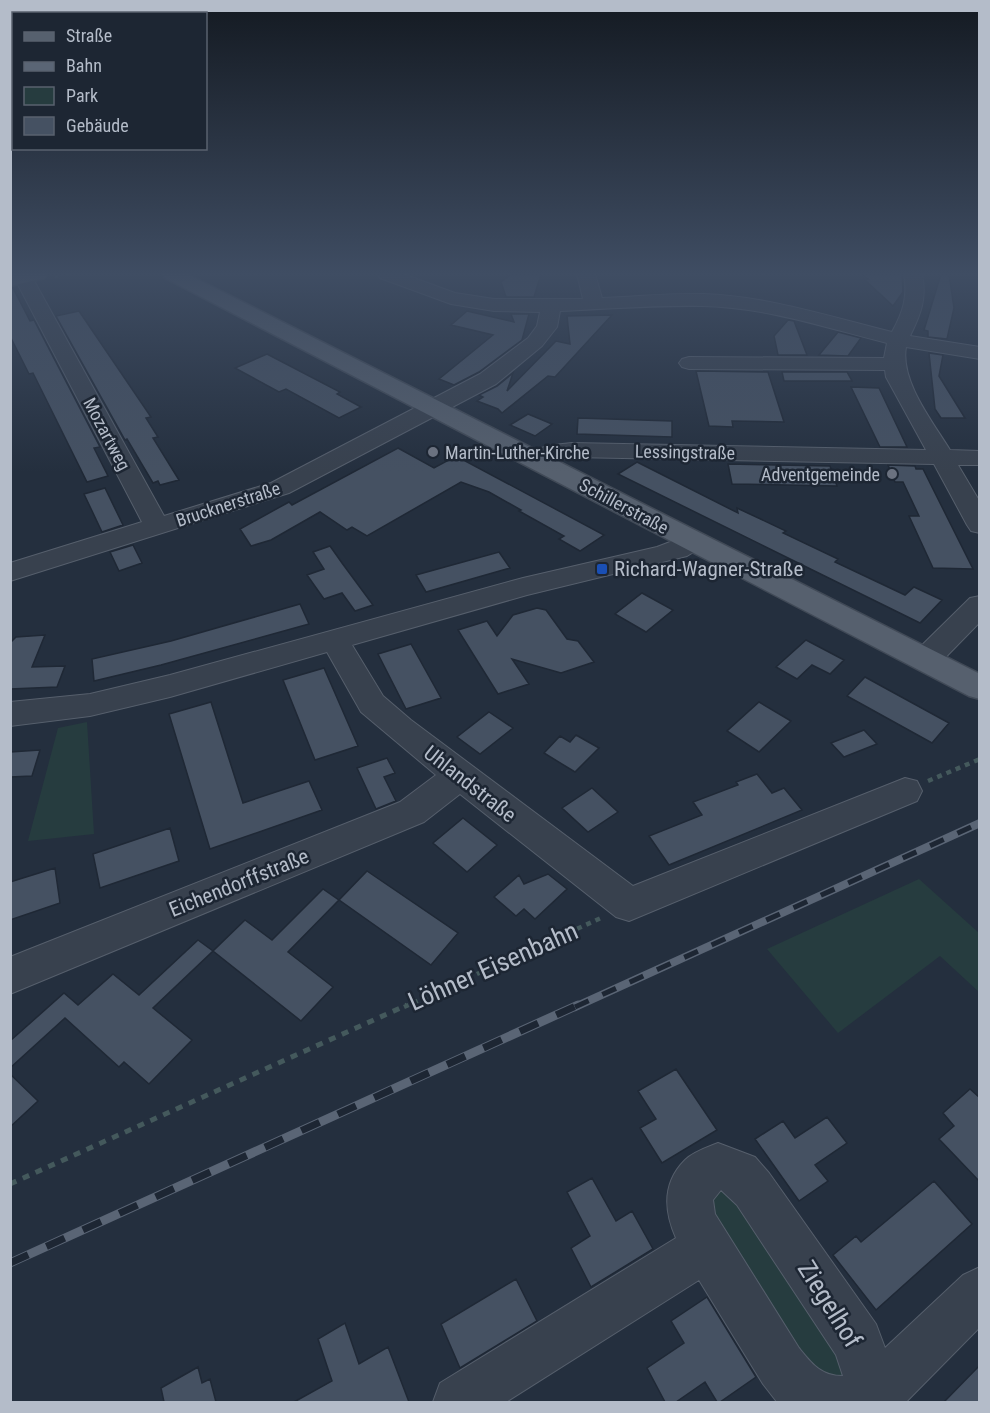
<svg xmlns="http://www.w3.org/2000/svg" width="990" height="1413" viewBox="0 0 990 1413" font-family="'Roboto Condensed',sans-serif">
  <rect width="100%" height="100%" fill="#242f3e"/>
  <!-- green -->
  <path fill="#263c3f" d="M87,722L94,834L28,841L58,728Z
    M919,879L979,933V992L940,956L838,1033L767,949Z
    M728,1185L847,1365L840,1380H809L703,1193Z"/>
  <!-- building -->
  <path fill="#455162" stroke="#1f2835" stroke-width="1.5" d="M511,274H541L534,297H506L501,282Z
    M862,274H902L903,292L893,306L864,279H868Z
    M941,274H949L954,308L947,339L928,337V331L924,330Z
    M10,288H13L30,321L34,320L100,447L94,448L108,476L87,482L33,373L29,374L10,336Z
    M79,311L151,417L146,418L158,437L153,438L179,480L160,485L158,481L153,483L127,439L125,440L56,316Z
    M467,311L514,322L511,314H529L522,340L479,372L454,385L439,379L493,335L451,325Z
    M612,315L555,377L548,376L502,413L498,409L477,401L483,397L479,395L497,386L513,373L507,391L556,341L570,344L567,316Z
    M788,320L794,321L807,355H778L774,336Z
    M838,332L861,338L848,356L819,355Z
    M929,353L943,355L939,376L965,418H941L935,409Z
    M267,354L340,392L337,394L361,407L339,418L286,389L279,392L235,368Z
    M696,371L768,372L784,422L732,421L733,427L709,426Z
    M782,372H847L852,381H784Z
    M851,387L879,388L907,447H880Z
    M528,414L552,424L535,436L510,425Z
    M578,418L672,421V437L577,434Z
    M398,448L434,468L456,456L604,535L580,551L559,539L564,536L519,511L521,510L489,492L461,482L367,536L352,527L347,530L320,512L271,540L251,546L240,529L289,502L292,505Z
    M637,462L738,513L737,508L786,531L783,533L838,559L835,562L905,595L914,587L942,600L920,623L618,474Z
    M728,464L830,466L837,486L732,484Z
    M888,465L915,466L916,469H923L973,569L933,568L909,516H919L903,482H895Z
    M105,488L123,525L102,532L84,494Z
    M133,545L142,563L119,571L110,552Z
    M330,546L342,563L373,605L355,611L342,593L324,599L307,575L324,569L313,552Z
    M499,552L510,568L426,592L416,575Z
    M642,593L673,610L646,632L615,614Z
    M300,604L309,624L161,665L94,681L92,659L171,641Z
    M537,608L546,610L567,639L578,641L594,662L561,673L512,659L529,684L498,694L458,630L487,621L497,636L513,615Z
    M45,635L32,667L65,666L57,687L10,689V643L16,637Z
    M806,640L844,660L830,674L812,665L797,679L776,667Z
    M411,644L441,698L406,709L378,654Z
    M324,668L358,746L315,760L283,680Z
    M865,677L885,688L949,723L932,743L847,696Z
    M211,702L243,803L309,781L322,810L210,849L169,714Z
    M759,702L791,721L759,752L727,731Z
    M489,712L513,728L480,754L457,737Z
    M864,730L877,744L844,757L831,743Z
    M576,735L599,748L575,772L544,753L560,736L570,742Z
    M40,750L32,776L10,777V752Z
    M387,758L395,773L384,777L396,801L376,809L357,768Z
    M757,774L772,793L784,788L802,810L669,865L649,836L702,815L693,802L738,785L736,782Z
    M592,788L618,812L588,832L562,808Z
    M463,818L497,845L467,872L433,843Z
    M170,828L179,861L100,888L93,854Z
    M55,868L60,903L10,920V882Z
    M367,871L458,933L431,965L339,900L288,952L333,987L301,1021L213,951L245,920L272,940L323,889L339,900Z
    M548,874L567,889L535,919L524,909L516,916L494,897L519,875L524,884Z
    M198,940L213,951L153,1008L192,1040L149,1084L124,1062L119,1067L65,1018L10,1068V1041L64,993L78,1005L113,974L139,995Z
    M676,1069L717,1130L662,1163L640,1128L656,1119L638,1091Z
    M10,1074L38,1101L10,1127Z
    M970,1089L980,1098V1182L939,1139L954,1126L943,1113Z
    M827,1117L847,1143L815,1165L828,1181L799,1201L755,1139L783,1121L795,1138Z
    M592,1178L616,1221L632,1211L653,1249L591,1287L571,1248L590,1236L567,1192Z
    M934,1181L972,1224L876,1310L833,1255L856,1236L861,1242Z
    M516,1279L537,1321L460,1368L441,1324Z
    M707,1297L756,1377L720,1402H717L705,1382L676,1402H665L647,1368L684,1343L671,1321Z
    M345,1323L359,1364L388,1347L409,1402H294L332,1381L318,1339Z
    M980,1365V1402H944Z
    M198,1367L202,1383L210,1379L216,1402H164L161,1388Z"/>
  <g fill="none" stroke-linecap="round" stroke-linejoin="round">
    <defs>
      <path id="minor" d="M16,274H30L32,277L164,516L271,483L480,374L528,338L537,326L540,312L494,311L451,304L380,278L377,274H403L455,293L494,299H583L577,274H595L602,298C635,297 669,293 703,294C767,296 831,317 892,332C903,312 908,297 904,274H922C927,298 921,314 910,336L980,347V359L906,347C900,381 933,422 950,450L980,451V465H958L980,502V533L971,531L967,525L934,464L572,457C557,460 542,469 528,465L524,460C534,445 556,445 572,443L926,450L886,377L885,370L689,369L682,367L679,363L682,359L689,357L884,358L887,343C827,328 765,307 702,306C655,305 607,309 560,311L557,327L542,346L496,384L289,493L10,581V563L142,522L14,277Z
        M691,534L700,536L704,542L700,548L687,556L527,595L352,645L383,696L411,720L633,886L905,778L917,781L922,791L917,801L629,921L616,917L460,794L424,822L10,994V957L400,802L436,775L361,712L327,652L170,697L90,716L10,726V702L90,694L170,675L523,578L657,547Z
        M980,596V622L936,667L925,670L914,667L910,660L914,653L970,598Z
        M718,1143L755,1157L769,1173L876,1324L885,1348L963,1275L980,1267V1327L906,1402H777L763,1384L699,1280L506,1402H433L440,1383L676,1238C664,1211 662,1183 685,1160C693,1152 708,1147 718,1143ZM721,1190L737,1205L836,1355L843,1376C821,1376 812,1364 799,1348L715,1214L713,1200Z"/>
      <path id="major" d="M10,274H47L45,278L10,286Z
        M163,274H187L980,674V699L969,696L165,278Z"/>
    </defs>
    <!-- minor casing -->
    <use href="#minor" stroke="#565f6c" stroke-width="2"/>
    <!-- major casing -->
    <use href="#major" stroke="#414a57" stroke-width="3"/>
    <!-- path-far2 -->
    <path stroke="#44595c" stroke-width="2" stroke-dasharray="3 3" stroke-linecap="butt" d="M55,277L69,274"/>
    <!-- path-far1 -->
    <path stroke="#44595c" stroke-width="4.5" stroke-dasharray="5 5" stroke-linecap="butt" d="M928,781L980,759
      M404,1007L601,918"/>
    <!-- path -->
    <path stroke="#44595c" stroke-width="5" stroke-dasharray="7 7" stroke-linecap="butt" d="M10,1184L407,1005"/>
    <!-- minor -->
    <use href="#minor" fill="#38414e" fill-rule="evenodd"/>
    <!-- major -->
    <use href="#major" fill="#56606e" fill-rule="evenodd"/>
    <defs>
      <path id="rail-far1" d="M575,1007L980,823"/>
      <path id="rail" d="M10,1263L578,1005"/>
    </defs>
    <!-- rail-far1 casing -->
    <use href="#rail-far1" stroke="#5a6575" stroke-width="8"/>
    <!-- rail casing -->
    <use href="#rail" stroke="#5a6575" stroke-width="9"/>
    <!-- rail-far1 -->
    <use href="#rail-far1" stroke="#1d2633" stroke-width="5" stroke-dasharray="15" stroke-linecap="butt"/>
    <!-- rail -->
    <use href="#rail" stroke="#1d2633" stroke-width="7" stroke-dasharray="20" stroke-linecap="butt"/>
  </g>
  <!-- sky -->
  <linearGradient id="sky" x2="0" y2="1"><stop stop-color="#141a22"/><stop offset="0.58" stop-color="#3f4d63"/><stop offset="1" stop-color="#3f4d63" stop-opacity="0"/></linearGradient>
  <rect width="990" height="472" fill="url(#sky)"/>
  <!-- markers -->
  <g fill="#6b7280" stroke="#1d2633" stroke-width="2">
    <circle cx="433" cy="452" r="6"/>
    <circle cx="892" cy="474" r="6"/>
  </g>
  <rect fill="#1a4fb4" stroke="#1d2633" stroke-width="2" x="596" y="563" width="12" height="12" rx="3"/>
  <g text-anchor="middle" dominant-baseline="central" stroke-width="5" stroke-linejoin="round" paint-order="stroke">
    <!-- far-street labels -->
    <g font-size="18" fill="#b4bcc9" stroke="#1d2633">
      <text transform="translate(107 434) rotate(62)">Mozartweg</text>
      <text transform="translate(685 452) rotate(1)">Lessingstraße</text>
      <text transform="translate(228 504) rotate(-18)">Brucknerstraße</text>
      <text transform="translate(624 506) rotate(28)">Schillerstraße</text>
    </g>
    <!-- far-poi labels -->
    <g font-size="18" fill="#b4bcc9" stroke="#1d2633" text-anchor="start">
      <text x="445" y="452">Martin-Luther-Kirche</text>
      <text x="880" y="474" text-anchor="end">Adventgemeinde</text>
    </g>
    <!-- poi labels -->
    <g font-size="21" fill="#b4bcc9" stroke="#1d2633" text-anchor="start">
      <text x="614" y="569">Richard-Wagner-Straße</text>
    </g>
    <!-- street labels -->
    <g font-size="21" fill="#b4bcc9" stroke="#1d2633">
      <text transform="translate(470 784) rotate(38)">Uhlandstraße</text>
      <text transform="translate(239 883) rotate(-22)">Eichendorffstraße</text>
    </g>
    <!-- near-street labels -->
    <g font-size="26" fill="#b4bcc9" stroke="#1d2633">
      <text transform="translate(493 966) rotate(-24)">Löhner Eisenbahn</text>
      <text transform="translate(830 1304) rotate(58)">Ziegelhof</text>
    </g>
  </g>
  <!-- border -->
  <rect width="990" height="1413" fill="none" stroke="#b4bcc9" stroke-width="24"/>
  <!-- legend -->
  <rect x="12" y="12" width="195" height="138" fill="#1d2633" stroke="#59626f" stroke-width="1.5"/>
  <rect x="24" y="32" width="30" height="9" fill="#56606e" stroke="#59626f" stroke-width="1.5"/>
  <text x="66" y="42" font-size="18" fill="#b4bcc9">Straße</text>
  <rect x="24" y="62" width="30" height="9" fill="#5a6575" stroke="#59626f" stroke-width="1.5"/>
  <text x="66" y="72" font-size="18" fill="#b4bcc9">Bahn</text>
  <rect x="24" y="87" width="30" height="18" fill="#263c3f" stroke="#59626f" stroke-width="1.5"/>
  <text x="66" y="102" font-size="18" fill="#b4bcc9">Park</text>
  <rect x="24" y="117" width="30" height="18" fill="#455162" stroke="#59626f" stroke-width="1.5"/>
  <text x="66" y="132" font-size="18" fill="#b4bcc9">Gebäude</text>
</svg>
